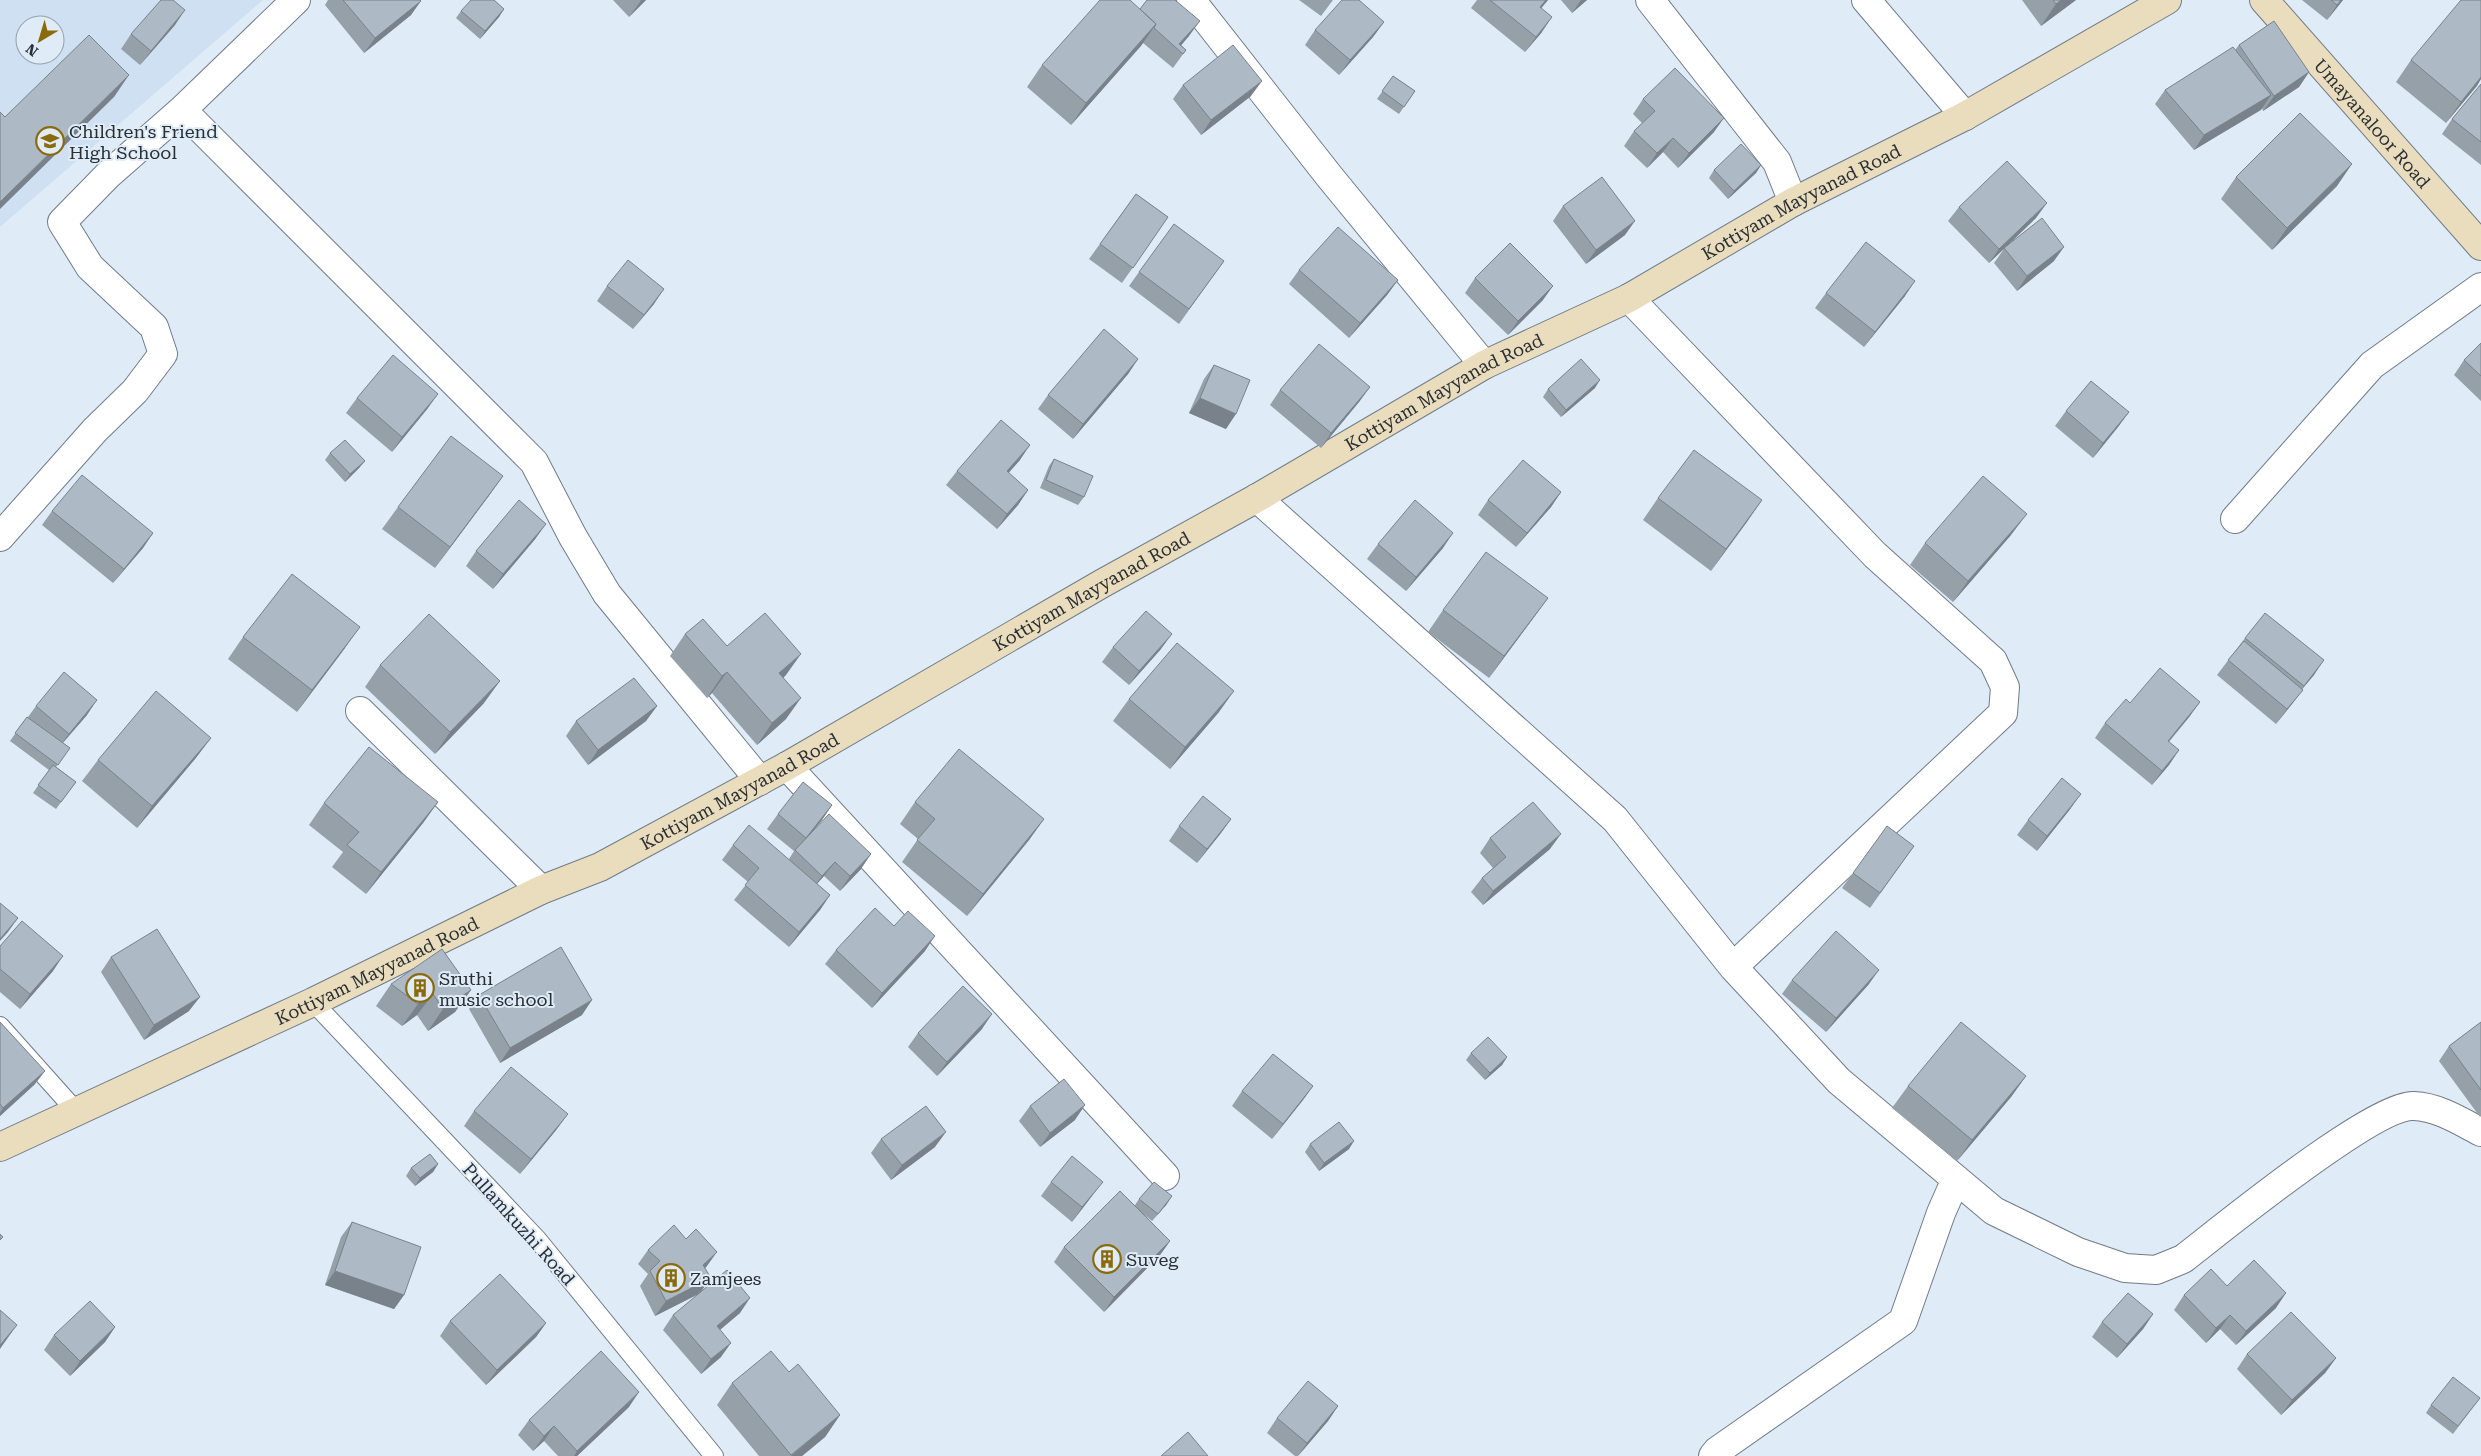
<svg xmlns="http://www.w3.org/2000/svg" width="2481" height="1456" viewBox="0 0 2481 1456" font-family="'Roboto Serif',serif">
  <rect width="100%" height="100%" fill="#dfecf8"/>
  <!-- built -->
  <path fill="#cee0f2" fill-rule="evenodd" d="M0,0H263L0,227ZM25,25H55V55H25Z"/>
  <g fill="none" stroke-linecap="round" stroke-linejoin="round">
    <defs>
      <path id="lane" d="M313,1002L537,1239L714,1456
        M0,1026L75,1110"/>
      <path id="street" d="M1191,0L1329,176L1484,365
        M1650,0L1777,162L1793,202
        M1866,0L1965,116
        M182,110L534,462L573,537L607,594L760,781
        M1629,298L1875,555L1993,661L2005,687L2003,713L1733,967
        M1257,498L1615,819L1733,967L1839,1081L1994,1211L2078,1252L2125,1268L2156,1270L2183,1259C2222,1229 2374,1104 2414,1106C2438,1107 2460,1121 2481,1132
        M2235,519L2372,365L2481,287
        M0,537L95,430L135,391L163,354L154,327L90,267L62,222L108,175L182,110L296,0
        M360,711L541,890
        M787,766L1165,1176
        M1713,1456L1717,1451L1903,1321L1941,1213L1956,1179"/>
      <g id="secondary">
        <path id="s1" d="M2264,0L2481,246"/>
        <path id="s2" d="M0,1147L313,1002L541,890L600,867L787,766L1103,583L1257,498L1484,365L1629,298L1793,202L1965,116L2167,0"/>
      </g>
    </defs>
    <!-- lane casing -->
    <use href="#lane" stroke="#707c87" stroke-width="20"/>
    <!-- street casing -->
    <use href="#street" stroke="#707c87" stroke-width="30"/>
    <!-- secondary casing -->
    <use href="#secondary" stroke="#707c87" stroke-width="30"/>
    <!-- lane -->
    <use href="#lane" stroke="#fff" stroke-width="18"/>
    <!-- street -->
    <use href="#street" stroke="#fff" stroke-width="28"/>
    <!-- secondary -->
    <use href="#secondary" stroke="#eaddbd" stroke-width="28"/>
  </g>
  <!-- wall -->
  <path fill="#95a0a9" d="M328,0H420L411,15L364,53L325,5Z
    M613,0H646L629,17Z
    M1299,0H1333L1321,16Z
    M1477,0H1548L1541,8L1542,32L1525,52L1471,8Z
    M1561,0H1587L1572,13Z
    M2022,0H2076L2041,26Z
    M2302,0H2343L2327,20Z
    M2481,0V79L2446,123L2396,82L2411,60Z
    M504,9L499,17L480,39L456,18L461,11Z
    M1140,9L1189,36L1181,45L1186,50L1173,68L1143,43L1071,125L1027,87L1042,65Z
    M1384,22L1373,37L1339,75L1305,45L1315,30Z
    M175,25L140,65L121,49L131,34Z
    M2239,45L2309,72L2299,87L2263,111L2262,108L2194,150L2155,104L2165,90L2235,50Z
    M1393,76L1415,91L1399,114L1377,99Z
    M2481,84V165L2442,134L2452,119Z
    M1183,85L1251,96L1201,135L1173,99Z
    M1643,99L1714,132L1678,168L1663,152L1647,168L1624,146L1634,131L1642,123L1633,114Z
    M1761,165L1756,173L1728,199L1709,178L1714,170Z
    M2236,177L2337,186L2272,250L2221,199Z
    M1136,194L1168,217L1122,283L1089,259Z
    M1563,206L1625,235L1586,264L1553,221Z
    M1959,207L2036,218L2006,247L2054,261L2017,291L1994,263L2004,249L1989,263L1948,221Z
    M1224,261L1179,324L1129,286L1139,272Z
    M1299,270L1398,280L1387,295L1349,338L1289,284Z
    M1475,278L1543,300L1508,335L1465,293Z
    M607,286L654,304L633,329L597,301Z
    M1826,293L1905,296L1864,347L1815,308Z
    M2481,343V401L2454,375L2464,360Z
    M1138,359L1128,374L1073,439L1038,409L1048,395Z
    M1214,365L1226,429L1189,413L1204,379Z
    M1370,387L1359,402L1321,448L1270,405L1280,390Z
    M1595,388L1561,417L1543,397L1548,389Z
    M357,398L428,408L392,452L346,413Z
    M2066,411L2129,412L2118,427L2093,458L2055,426Z
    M330,453L365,461L359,468L345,482L325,460Z
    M1054,459L1084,497L1078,505L1040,488L1049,466Z
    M1020,460L1008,473L1028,490L1018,505L997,529L946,485L957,471Z
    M503,476L488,497L435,568L382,529L398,507Z
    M1561,492L1551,507L1516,547L1478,515L1488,500Z
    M1658,498L1762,500L1711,571L1643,520Z
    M52,511L153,533L143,548L113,583L42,525Z
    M2011,535L1953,602L1910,565L1925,543Z
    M536,538L493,589L466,566L476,551Z
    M1378,544L1443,548L1406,591L1367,559Z
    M1548,598L1489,678L1428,632L1443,610Z
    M685,634L727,646L786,675L784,677L786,719L757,745L712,693L707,698L670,656Z
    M243,637L345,648L297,712L228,659Z
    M2245,638L2314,675L2302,689L2292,704L2276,724L2217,675Z
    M1113,647L1161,649L1129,685L1102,662Z
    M380,665L484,703L435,754L365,687Z
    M1129,699L1219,712L1170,769L1113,721Z
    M2130,703L2190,716L2169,742L2179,750L2169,765L2152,785L2095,738L2105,723Z
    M36,706L87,715L63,743L70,748L56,767L76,782L56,809L33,793L49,770L10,741L27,717H28Z
    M657,706L646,721L588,765L566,736L576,721Z
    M211,738L195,759L137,828L82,781L98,760Z
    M438,802L423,823L366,894L332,867L343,852L309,825L324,803Z
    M915,802L1044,819L1029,840L967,916L902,862L918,839L900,824Z
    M832,805L822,820L809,836L861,869L840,891L824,876L817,884L830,895L820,910L789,947L734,900L748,882L722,860L733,845L789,859L794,851L767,829L778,814Z
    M2071,808L2037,851L2017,835L2028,820Z
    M1231,819L1221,833L1197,863L1169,841L1179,826Z
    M1490,838L1550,849L1483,905L1471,892L1482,878L1493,868L1480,853Z
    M1914,846L1870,908L1842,888L1853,873Z
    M894,926L925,951L872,1008L825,964L836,950Z
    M0,946L53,971L20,1009L0,992Z
    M111,957L189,1011L144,1040L101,972Z
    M1792,980L1869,984L1826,1032L1782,994Z
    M391,984L471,990L455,1012L428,1031L417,1015L402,1026L376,1006Z
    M479,995L582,1015L500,1063L469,1009Z
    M0,1022L45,1071L34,1085L0,1116Z
    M2481,1022V1116L2480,1117L2439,1061L2449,1046Z
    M982,1029L937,1076L908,1047L918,1033Z
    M1471,1053L1507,1057L1502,1065L1485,1080L1466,1060Z
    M2026,1076L2011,1097L1957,1161L1892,1108L1908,1086Z
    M1313,1086L1303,1100L1272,1139L1232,1106L1242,1091Z
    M1030,1106L1075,1120L1040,1147L1019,1121Z
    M474,1111L557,1129L520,1174L464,1126Z
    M881,1139L935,1147L891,1180L871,1153Z
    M1310,1144L1349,1149L1319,1171L1305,1152Z
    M438,1164L433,1172L415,1186L406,1176L411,1168Z
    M1051,1182L1092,1196L1072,1222L1041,1196Z
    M1139,1199L1167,1204L1152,1221L1142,1213L1170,1241L1160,1255L1104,1312L1054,1262L1064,1247L1135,1205Z
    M352,1222L404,1295L394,1309L325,1285L341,1237Z
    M648,1250L707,1266L705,1268L701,1292L740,1313L720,1329L721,1357L701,1374L663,1330L673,1315L699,1294L655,1316L640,1286L648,1274L638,1264Z
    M2227,1286L2276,1308L2236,1345L2220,1329L2206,1343L2174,1310L2184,1295Z
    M2153,1314L2143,1329L2117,1358L2092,1337L2102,1322Z
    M450,1321L546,1323L536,1337L486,1385L440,1336Z
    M115,1327L105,1342L70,1376L44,1350L54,1335Z
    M2247,1354L2336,1358L2325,1373L2281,1415L2237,1369Z
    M789,1372L840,1415L825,1437L802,1456H759L717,1405L732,1383Z
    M2480,1398L2453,1434L2426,1413L2431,1405Z
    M1338,1406L1328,1421L1298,1456H1295L1267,1433L1277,1418Z
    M629,1407L577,1456H558L544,1441L533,1451L518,1435L529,1420Z"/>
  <!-- shaded-wall -->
  <path fill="#79828a" d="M641,0H646L629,17L640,2Z
    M1546,0H1548L1530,22L1540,7Z
    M1581,0H1587L1572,13Z
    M2061,0H2076L2041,26L2056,4Z
    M2341,0H2343L2327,20L2337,5Z
    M421,1L411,15L364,53L375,38Z
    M504,9L499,17L480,39L485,31Z
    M185,10L175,25L140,65L151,51Z
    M1552,17L1542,32L1525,52L1536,37Z
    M1200,21L1189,36L1178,49L1179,44Z
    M1384,22L1373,37L1339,75L1350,60Z
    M1156,24L1141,46L1071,125L1086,103Z
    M2309,72L2299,87L2263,111L2274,96Z
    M129,75L114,97L0,209V202Z
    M2481,77V79L2477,86L2446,123L2461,102Z
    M1262,81L1251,96L1201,135L1211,120Z
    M2271,95L2261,110L2194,150L2204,135Z
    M1724,118L1714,132L1678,168L1689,153Z
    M1673,138L1663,152L1647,168L1657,153Z
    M2352,164L2337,186L2272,250L2287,228Z
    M1761,165L1756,173L1728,199L1734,191Z
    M2047,203L2036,218L1989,263L1999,249Z
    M1635,221L1625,235L1586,264L1596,250Z
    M2064,247L2054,261L2017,291L2027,276Z
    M1398,280L1387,295L1349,338L1360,323Z
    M1915,281L1905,296L1864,347L1875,332Z
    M1553,286L1543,300L1508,335L1518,321Z
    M664,289L654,304L633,329L644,315Z
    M1138,359L1128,374L1073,439L1083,424Z
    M1600,380L1595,388L1561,417L1566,410Z
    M1370,387L1359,402L1321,448L1331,433Z
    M438,394L428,408L392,452L402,437Z
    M1200,398L1236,414L1226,429L1189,413Z
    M2129,412L2118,427L2093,458L2103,443Z
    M1030,445L1020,460L997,486L1007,471Z
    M365,461L359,468L345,482L350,474Z
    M503,476L488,497L435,568L450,547Z
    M1028,490L1018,505L997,529L1007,514Z
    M1561,492L1551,507L1516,547L1527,533Z
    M1762,500L1747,522L1711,571L1726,549Z
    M2027,514L2011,535L1953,602L1968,581Z
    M546,524L536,538L493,589L503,574Z
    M153,533L143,548L113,583L124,569Z
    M1453,533L1443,548L1406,591L1416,577Z
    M1548,598L1532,620L1489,678L1504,656Z
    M360,627L345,648L297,712L312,690Z
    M1172,634L1161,649L1129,685L1139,671Z
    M801,654L786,675L764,694L779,673Z
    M2324,660L2314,675L2293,700L2304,686Z
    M727,672L712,693L707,698L722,676Z
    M500,681L484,703L435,754L450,732Z
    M2303,690L2292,704L2276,724L2287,709Z
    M1234,691L1219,712L1170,769L1185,747Z
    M801,698L786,719L757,745L772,723Z
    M97,700L87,715L58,748L69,734Z
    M2200,702L2190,716L2157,755L2168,741Z
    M657,706L646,721L588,765L598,750Z
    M211,738L195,759L137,828L152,806Z
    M2179,750L2169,765L2152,785L2162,771Z
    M2081,794L2071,808L2037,851L2047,836Z
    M438,802L423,823L366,894L381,872Z
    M832,805L822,820L795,852L806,838Z
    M1044,819L1029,840L967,916L983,894Z
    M1231,819L1221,833L1197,863L1207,849Z
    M1561,834L1550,849L1483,905L1493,891Z
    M871,854L861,869L840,891L850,876Z
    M835,862L824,876L811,890L822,876Z
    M830,895L820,910L789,947L799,932Z
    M18,918L8,932L0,941V939Z
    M935,936L925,951L872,1008L882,993Z
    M63,956L53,971L20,1009L30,994Z
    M1879,970L1869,984L1826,1032L1836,1018Z
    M471,990L455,1012L428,1031L443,1009Z
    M433,994L417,1015L402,1026L418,1004Z
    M200,997L189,1011L144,1040L154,1025Z
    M592,1000L582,1015L500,1063L510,1048Z
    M992,1014L982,1029L937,1076L947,1062Z
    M1507,1057L1502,1065L1485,1080L1490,1073Z
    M45,1071L34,1085L0,1116V1113L3,1108Z
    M2026,1076L2011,1097L1957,1161L1972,1140Z
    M1313,1086L1303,1100L1272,1139L1283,1124Z
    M1085,1105L1075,1120L1040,1147L1050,1133Z
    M568,1114L557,1129L520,1174L531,1159Z
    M946,1132L935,1147L891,1180L902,1165Z
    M1354,1141L1349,1149L1319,1171L1324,1163Z
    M438,1164L433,1172L415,1186L420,1178Z
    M1103,1182L1092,1196L1072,1222L1082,1207Z
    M1172,1196L1167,1204L1152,1221L1158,1214Z
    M1170,1241L1160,1255L1104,1312L1114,1297Z
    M717,1252L707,1266L693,1280L703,1265Z
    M335,1271L404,1295L394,1309L325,1285Z
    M711,1278L700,1293L655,1316L666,1301Z
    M2286,1293L2276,1308L2236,1345L2246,1331Z
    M750,1298L740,1313L707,1341L717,1326Z
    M2153,1314L2143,1329L2117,1358L2127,1344Z
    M2230,1315L2220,1329L2206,1343L2216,1328Z
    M546,1323L536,1337L486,1385L497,1370Z
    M17,1325L2,1346L0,1349V1345Z
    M115,1327L105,1342L70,1376L80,1361Z
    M731,1343L721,1357L701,1374L711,1359Z
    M2336,1358L2325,1373L2281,1415L2292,1400Z
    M639,1392L629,1407L577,1456H574L577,1451Z
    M1338,1406L1328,1421L1298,1456L1307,1443Z
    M840,1415L825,1437L802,1456H791Z
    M554,1426L544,1441L533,1451L544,1436Z"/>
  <!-- building -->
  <path fill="#adbac5" stroke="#79828a" d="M161,0H173L185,10L151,51L131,34Z
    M343,0H420L421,1L375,38Z
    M471,0H494L504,9L485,31L461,11Z
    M1100,0H1130L1156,24L1086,103L1042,65Z
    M1147,0H1175L1200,21L1179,44L1186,50L1183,54L1154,28L1156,24L1140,9Z
    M1342,0H1359L1384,22L1350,60L1315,30Z
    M1490,0H1546L1540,7L1552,17L1536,37Z
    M2053,0H2061L2056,4Z
    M2331,0H2341L2337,5Z
    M2461,0H2481V77L2461,102L2411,60Z
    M2274,21L2309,72L2274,96L2239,45Z
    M89,35L129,75L0,202V112L5,117Z
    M1233,45L1262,81L1211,120L1183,85Z
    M2233,47L2271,95L2204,135L2165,90Z
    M1675,68L1724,118L1689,153L1673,138L1657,153L1634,131L1655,111L1643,99Z
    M1393,76L1415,91L1404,107L1382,91Z
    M2481,84V142L2452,119Z
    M2300,113L2352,164L2287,228L2236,177Z
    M1741,144L1761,165L1734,191L1714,170Z
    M2007,161L2047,203L1999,249L1959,207Z
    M1602,177L1635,221L1596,250L1563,206Z
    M1136,194L1168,217L1133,268L1100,244Z
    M2042,218L2064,247L2027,276L2004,248Z
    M1174,224L1224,261L1189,309L1139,272Z
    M1338,227L1398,280L1360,323L1299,270Z
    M1866,242L1915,281L1875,332L1826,293Z
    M1510,243L1553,286L1518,321L1475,278Z
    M628,260L664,289L644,315L607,286Z
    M1104,329L1138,359L1083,424L1048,395Z
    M2481,343V376L2464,360Z
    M1319,344L1370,387L1331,433L1280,390Z
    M393,355L438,394L402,437L357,398Z
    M1581,359L1600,380L1566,410L1548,389Z
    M1214,365L1250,380L1236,414L1200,398Z
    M2091,381L2129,412L2103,443L2066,411Z
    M1001,420L1030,445L1007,471L1028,490L1007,514L957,471Z
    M451,436L503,476L450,547L398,507Z
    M345,440L365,461L350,474L330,453Z
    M1694,450L1762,500L1726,549L1658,498Z
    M1054,459L1093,476L1084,497L1046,480Z
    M1523,460L1561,492L1527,533L1488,500Z
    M82,475L153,533L124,569L52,511Z
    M1983,476L2027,514L1968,581L1925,543Z
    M519,500L546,524L503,574L476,551Z
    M1415,500L1453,533L1416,577L1378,544Z
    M1486,552L1548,598L1504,656L1443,610Z
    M292,574L360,627L312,690L243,637Z
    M1146,611L1172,634L1139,671L1113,647Z
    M765,613L801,654L779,673L801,698L772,723L727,672L722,676L685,634L703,619L727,646Z
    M2265,613L2324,660L2304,686L2245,638Z
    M429,614L500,681L450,732L380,665Z
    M2244,641L2303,690L2287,709L2228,660Z
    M1177,643L1234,691L1185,747L1129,699Z
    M2160,668L2200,702L2168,741L2179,750L2162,771L2105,723L2126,699L2130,703Z
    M64,672L97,700L69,734L36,706Z
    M634,678L657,706L598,750L576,721Z
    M156,691L211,738L152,806L98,760Z
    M27,717L70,748L58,765L15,733Z
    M369,747L438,802L381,872L347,845L359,832L324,803Z
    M959,749L1044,819L983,894L917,840L935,819L915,802Z
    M53,765L76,782L61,802L38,785Z
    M2062,778L2081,794L2047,836L2028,820Z
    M803,782L832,805L806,838L778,814Z
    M1203,796L1231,819L1207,849L1179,826Z
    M1533,802L1561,834L1493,891L1482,878L1506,857L1490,838Z
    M829,814L871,854L850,876L835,862L822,876L795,850Z
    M749,825L830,895L799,932L745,885L759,868L733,845Z
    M1887,826L1914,846L1880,893L1853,873Z
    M0,903L18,918L0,939Z
    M875,908L894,926L908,911L935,936L882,993L836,950Z
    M22,921L63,956L30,994L0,969V946Z
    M157,929L200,997L154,1025L111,957Z
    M1836,931L1879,970L1836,1018L1792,980Z
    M561,947L592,1000L510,1048L479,995Z
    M442,949L471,990L443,1009L433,994L418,1004L391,984Z
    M963,986L992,1014L947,1062L918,1033Z
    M0,1022L45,1071L3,1108L0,1104Z
    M1961,1022L2026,1076L1972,1140L1908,1086Z
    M2481,1022V1090L2449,1046Z
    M1488,1037L1507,1057L1490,1073L1471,1053Z
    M1273,1054L1313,1086L1283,1124L1242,1091Z
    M511,1067L568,1114L531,1159L474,1111Z
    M1064,1079L1085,1105L1050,1133L1030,1106Z
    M926,1106L946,1132L902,1165L881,1139Z
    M1339,1122L1354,1141L1324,1163L1310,1144Z
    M430,1154L438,1164L420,1178L411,1168Z
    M1072,1156L1103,1182L1082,1207L1051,1182Z
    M1154,1182L1172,1196L1158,1214L1139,1199Z
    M1120,1191L1170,1241L1114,1297L1064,1247Z
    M352,1222L421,1247L404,1295L335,1271Z
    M674,1225L686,1239L696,1229L717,1252L703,1265L711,1278L666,1301L650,1271L660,1261L648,1250Z
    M0,1234L3,1237L0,1240Z
    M2254,1260L2286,1293L2246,1331L2230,1315L2216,1328L2184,1295L2211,1269L2227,1286Z
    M727,1270L750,1298L717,1326L731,1343L711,1359L673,1315Z
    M500,1274L546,1323L497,1370L450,1321Z
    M2128,1293L2153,1314L2127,1344L2102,1322Z
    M90,1301L115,1327L80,1361L54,1335Z
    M0,1310L17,1325L0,1345Z
    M2291,1312L2336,1358L2292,1400L2247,1354Z
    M601,1351L639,1392L577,1451L554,1426L544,1436L529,1420Z
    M771,1351L789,1372L798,1364L840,1415L791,1455L732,1383Z
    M2453,1377L2480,1398L2458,1426L2431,1405Z
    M1308,1381L1338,1406L1307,1443L1277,1418Z
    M1188,1432L1208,1456H1161Z"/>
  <!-- icons -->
  <defs>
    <symbol id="school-ring" viewBox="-11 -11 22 22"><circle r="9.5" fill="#dfecf8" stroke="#8b6a0a" stroke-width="1.5"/><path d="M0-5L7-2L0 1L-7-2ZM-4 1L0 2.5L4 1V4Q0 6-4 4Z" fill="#8b6a0a"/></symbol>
    <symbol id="building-ring" viewBox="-11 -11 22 22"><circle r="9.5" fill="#dfecf8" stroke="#8b6a0a" stroke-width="1.5"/><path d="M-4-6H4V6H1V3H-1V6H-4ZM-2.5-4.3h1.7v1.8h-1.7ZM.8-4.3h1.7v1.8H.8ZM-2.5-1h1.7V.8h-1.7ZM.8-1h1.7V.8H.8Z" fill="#8b6a0a"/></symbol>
  </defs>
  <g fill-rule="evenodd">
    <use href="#school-ring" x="34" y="125" width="32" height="32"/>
    <use href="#building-ring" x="404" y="972" width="32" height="32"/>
    <use href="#building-ring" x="1091" y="1243" width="32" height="32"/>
    <use href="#building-ring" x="655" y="1262" width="32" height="32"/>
  </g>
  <g text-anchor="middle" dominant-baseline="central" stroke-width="4" stroke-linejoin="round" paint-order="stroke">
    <!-- street labels -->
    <g font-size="18" fill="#2a2f34" stroke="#dfecf8">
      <text stroke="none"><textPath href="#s1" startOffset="164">Umayanaloor Road</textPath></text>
      <text stroke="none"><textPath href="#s2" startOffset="2036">Kottiyam Mayyanad Road</textPath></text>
      <text stroke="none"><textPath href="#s2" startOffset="1631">Kottiyam Mayyanad Road</textPath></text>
      <text stroke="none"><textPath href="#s2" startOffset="1226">Kottiyam Mayyanad Road</textPath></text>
      <text stroke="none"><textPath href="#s2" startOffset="821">Kottiyam Mayyanad Road</textPath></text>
      <text stroke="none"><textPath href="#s2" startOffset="416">Kottiyam Mayyanad Road</textPath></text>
      <text transform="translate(519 1224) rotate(48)">Pullamkuzhi Road</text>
    </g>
    <!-- poi labels -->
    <g font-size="18" fill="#2a2f34" stroke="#dfecf8" text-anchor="start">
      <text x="69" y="131">Children's Friend<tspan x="69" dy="21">High School</tspan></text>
      <text x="439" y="978">Sruthi<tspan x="439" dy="21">music school</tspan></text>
      <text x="1126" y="1259">Suveg</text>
      <text x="690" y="1278">Zamjees</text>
    </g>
  </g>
  <!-- north arrow -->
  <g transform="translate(40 40) rotate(218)"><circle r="24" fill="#dfecf8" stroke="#97a0aa"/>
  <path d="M0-4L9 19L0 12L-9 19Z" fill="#8b6a0a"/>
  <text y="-8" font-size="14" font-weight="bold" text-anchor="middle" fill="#2a2f34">N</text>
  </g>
</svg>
